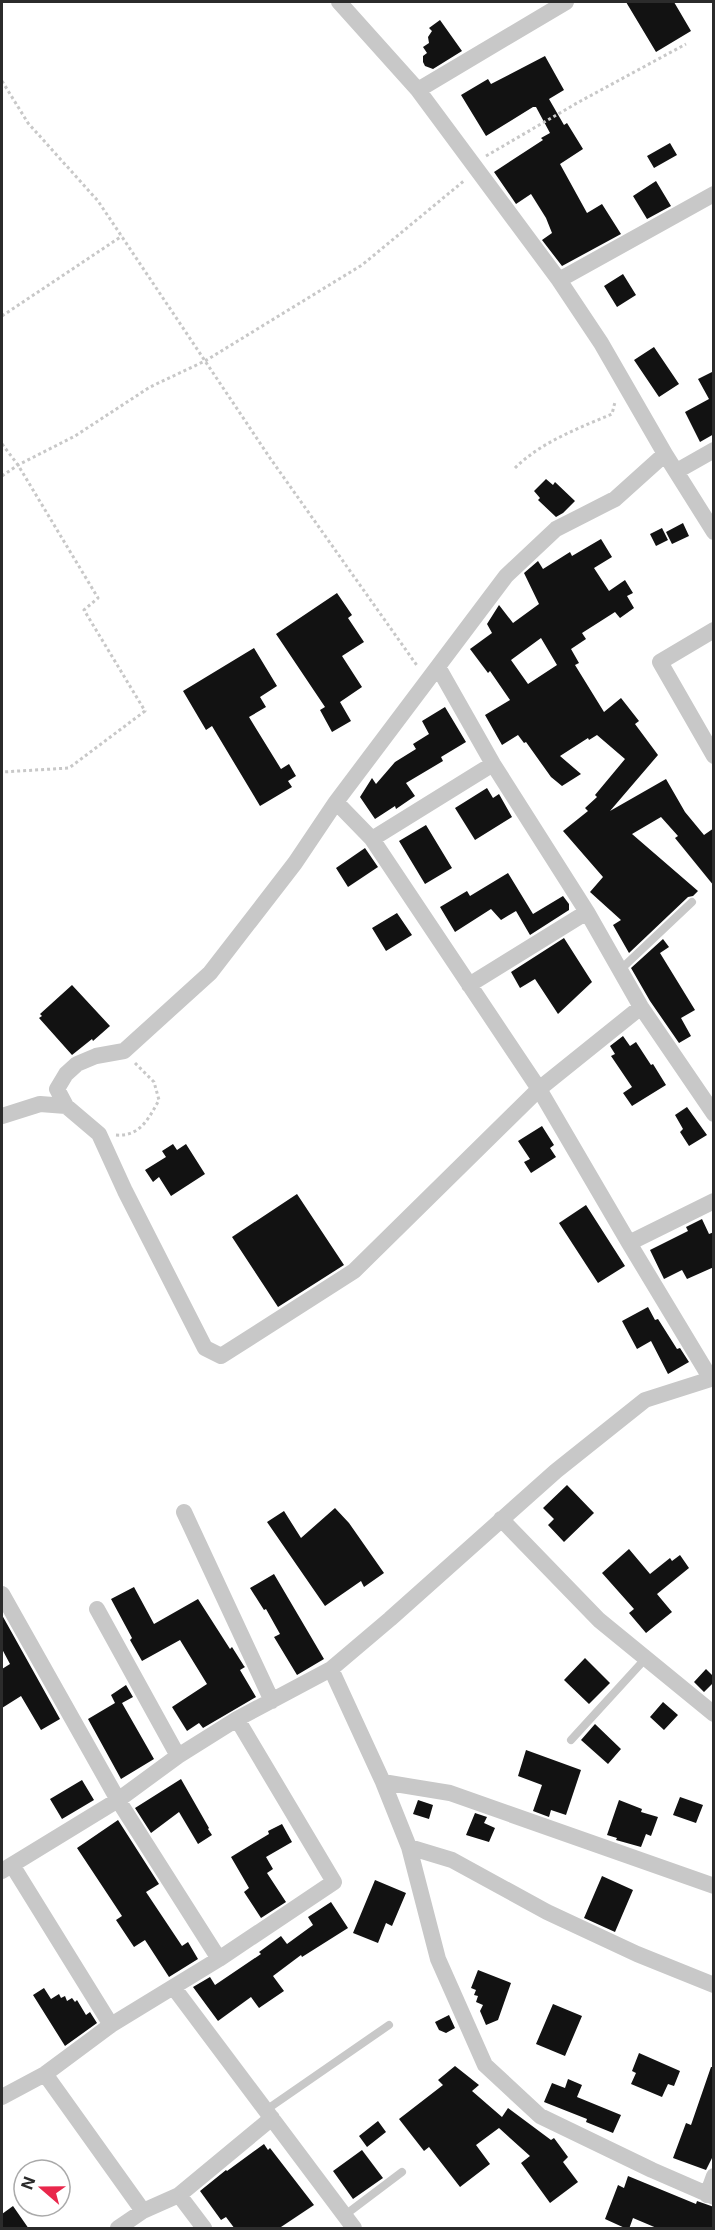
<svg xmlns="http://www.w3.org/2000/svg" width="715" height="2230" viewBox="0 0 715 2230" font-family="Inter,sans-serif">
  <rect width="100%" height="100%" fill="#fff"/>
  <!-- building -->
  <path fill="#121212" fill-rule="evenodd" d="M626,2H674L691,31L656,52Z
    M440,20L462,51L433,69L425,66L423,62V56L427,53L423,47L429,43L428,37L432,31L429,28Z
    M545,56L564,90L549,99L564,125L567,123L583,149L560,164L587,213L602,204L621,234L562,266L542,240L552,233L546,218L531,194L516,204L494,172L543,140L541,138L550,133L536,107H533L486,136L461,95L488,79L491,84Z
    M670,143L677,155L654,168L647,156Z
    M656,181L671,206L647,219L633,196Z
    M623,274L636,295L617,307L604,286Z
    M654,347L679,384L659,397L634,360Z
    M714,371V434L700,442L685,412L709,399L698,379Z
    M546,479L553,485L555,482L575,501L563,513L556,517L538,500L540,498L534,491Z
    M683,523L689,536L672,544L666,532Z
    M662,528L668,540L656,546L650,534Z
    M601,539L612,557L594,568L609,591L625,580L633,593L627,596L634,608L620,618L615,612L582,633L586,639L571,649L579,663L575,665L604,712L621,698L639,721L635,724L658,755L610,811L666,779L685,812L704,835L714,828V886L675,838L678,836L661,817L632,834L698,891L693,896L688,897L629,953L613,925L621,920L590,892L603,877L563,831L588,811L585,808L597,797L595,795L625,759L597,735L589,740L588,738L560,756L581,774L562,786L551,777L526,742L524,743L518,735L502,745L485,715L510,700L490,671L488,673L470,649L492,633L487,624L499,605L513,623L539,604L524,573L538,561L543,569L570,552L572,556ZM541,638L557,665L528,684L511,660Z
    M337,593L352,615L348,618L364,642L342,656L362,687L340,702L351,721L332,732L320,710L325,707L276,634Z
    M254,648L277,686L260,697L266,707L249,717L281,769L289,764L296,776L288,781L292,787L260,806L212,726L206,730L183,691Z
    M445,707L466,742L441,757L443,761L406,783L415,796L396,809L395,806L375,819L360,797L372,778L376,784L395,762L416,749L413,744L429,734L422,721Z
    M487,788L493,798L499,794L512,817L475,840L455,808Z
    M426,825L452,868L425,884L399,841Z
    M365,848L378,867L348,887L336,868Z
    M508,873L533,914L563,896L569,904V910L530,935L516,911L501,920L491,909L455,932L440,907L467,891L470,896Z
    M397,913L412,935L386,951L372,928Z
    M564,938L592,982L558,1014L535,979L520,988L511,972Z
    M663,939L669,947L660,953L695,1010L681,1018L691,1036L679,1043L650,1001L631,968Z
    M72,985L110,1026L93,1041L92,1039L72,1055L39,1018L42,1016L40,1014Z
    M623,1036L630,1046L636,1042L651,1065L653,1064L666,1085L632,1106L623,1093L632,1087L611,1056L615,1054L610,1046Z
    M687,1107L707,1135L689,1146L680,1132L683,1129L675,1115Z
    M542,1126L554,1145L550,1148L556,1157L531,1173L524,1162L530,1159L518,1141Z
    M173,1144L177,1150L186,1144L205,1174L171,1196L159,1177L153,1182L145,1170L166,1157L162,1151Z
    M297,1194L344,1265L278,1307L232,1237Z
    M586,1205L625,1266L598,1283L559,1223Z
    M702,1219L709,1234L714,1232V1267L687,1279L682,1270L664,1279L650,1250L688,1231L686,1227Z
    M648,1307L655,1320L658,1319L677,1349L680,1348L689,1362L668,1374L651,1341L637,1349L622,1321Z
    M567,1485L594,1513L564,1542L548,1525L554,1519L543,1508Z
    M335,1508L349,1523L384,1573L364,1587L361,1581L325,1606L267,1522L284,1511L301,1538Z
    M629,1549L650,1574L670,1558L672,1561L680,1555L689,1568L657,1594L672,1612L646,1633L629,1613L634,1609L602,1573Z
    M274,1574L324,1659L297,1675L274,1637L280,1634L266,1609L264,1610L250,1588Z
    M134,1587L154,1624L198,1599L230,1649L232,1647L244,1666L245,1667L240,1670L256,1697L203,1728L199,1723L187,1731L172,1707L207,1684L180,1640L142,1661L130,1640L132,1638L111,1599Z
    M2,1615L60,1719L41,1730L21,1696L2,1708V1669L10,1664L2,1649Z
    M585,1658L610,1683L589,1704L564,1680Z
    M706,1669L714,1677V1682L704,1692L694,1682Z
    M126,1685L133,1697L122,1703L154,1759L121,1779L88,1719L115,1703L111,1695Z
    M663,1702L678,1715L664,1730L650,1717Z
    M595,1724L621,1749L608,1764L581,1740Z
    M526,1750L581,1770L566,1815L551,1810L549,1817L533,1811L542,1785L518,1776Z
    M181,1779L209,1828L208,1829L212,1835L198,1844L179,1812L151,1833L135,1808Z
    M82,1780L94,1800L62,1819L50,1799Z
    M680,1797L703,1805L696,1823L673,1815Z
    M418,1800L433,1805L429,1819L413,1814Z
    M619,1800L642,1809L641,1812L658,1817L651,1836L646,1834L641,1847L616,1840L617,1838L607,1835Z
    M475,1813L487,1817L484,1823L495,1828L489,1842L466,1835Z
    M118,1820L159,1884L146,1892L182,1946L188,1942L198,1959L169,1977L145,1940L134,1947L116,1920L122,1916L77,1848Z
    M282,1824L292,1842L266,1857L273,1869L267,1873L286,1902L261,1918L244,1892L249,1888L231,1857L269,1834L268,1831Z
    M602,1876L633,1890L615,1932L584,1918Z
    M375,1880L406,1893L392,1926L386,1923L378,1943L353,1933Z
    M331,1902L348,1928L302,1957L301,1955L273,1976L284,1991L259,2008L251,1997L218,2021L193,1987L210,1977L215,1985L261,1954L259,1952L281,1936L287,1944L313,1925L308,1917Z
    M478,1970L511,1983L498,2020L486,2025L480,2011L483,2005L476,2002L478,1996L474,1995L476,1990L471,1988Z
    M44,1988L51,1999L59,1994L61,1998L65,1996L67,2001L72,1998L75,2002L77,2000L86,2015L90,2012L97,2023L65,2046L33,1995Z
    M553,2004L582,2016L565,2056L536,2044Z
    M449,2015L455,2028L446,2033L439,2030L435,2022Z
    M639,2053L680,2071L674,2086L668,2084L662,2097L631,2084L636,2073L632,2071Z
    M455,2066L479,2085L472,2091L502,2117L508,2108L551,2140L554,2138L568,2157L563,2162L578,2182L550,2203L521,2163L530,2156L499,2128L476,2145L490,2164L460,2187L429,2147L424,2151L399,2119L443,2085L438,2080Z
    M711,2067H714V2154L706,2170L673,2158L686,2123L691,2125Z
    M568,2079L582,2085L577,2097L621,2115L613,2133L586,2122L587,2119L544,2102L552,2083L565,2088Z
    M378,2121L386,2132L367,2147L359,2136Z
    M264,2144L268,2150L270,2148L314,2205L278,2229H235L226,2217L221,2220L200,2191L226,2170L227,2171Z
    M362,2150L383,2178L353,2199L333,2171Z
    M628,2176L696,2204L697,2201L714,2207V2229H659L633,2218L629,2229H627L605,2219L618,2185L624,2188Z
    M13,2206L29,2229H2V2214Z"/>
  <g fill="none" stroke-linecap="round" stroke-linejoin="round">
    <!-- path -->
    <path stroke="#c8c8c8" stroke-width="3" stroke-dasharray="3 3" stroke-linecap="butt" d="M2,81L28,123L98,201L270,458L418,667
      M486,156L577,103L686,44
      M2,316L122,236
      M2,444L18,465L98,598L84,610L145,711L69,768L2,772
      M515,468C541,442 579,428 612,414L615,402
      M2,476L18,465L75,436L150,387L205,361L362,265L465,180
      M116,1135C140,1137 149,1118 159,1100L154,1082L134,1062"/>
    <!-- service -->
    <path stroke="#c8c8c8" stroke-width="8" d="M620,970L692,902
      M571,1740L646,1658
      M266,2110L389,2025
      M345,2215L402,2172"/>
    <!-- minor -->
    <path stroke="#c8c8c8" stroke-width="16" d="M339,2L418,90L559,280L601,343L665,454L714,532
      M418,90L566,2
      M559,280L714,194
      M677,471L714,450
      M714,630L660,662L714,756
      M438,667L493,764L587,912L641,1007L714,1114
      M336,802L372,839L539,1089L629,1243L711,1379
      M372,839L493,764
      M469,985L587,912
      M66,1106L57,1089L66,1074L77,1064L96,1056L124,1051L210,973L295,863L336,802L506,576L556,529L615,499L665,454
      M2,1116L40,1104L66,1106L99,1134L125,1191L205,1348L221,1356L354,1271L539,1089L641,1007
      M629,1243L714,1201
      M184,1512L272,1701
      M501,1519L599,1620L714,1714
      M2,1594L118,1800L219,1959
      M97,1609L178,1756
      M331,1669L383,1782L409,1847L438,1959L485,2065L540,2116L652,2170L714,2197
      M383,1782L450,1793L714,1886
      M409,1847L452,1860L547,1912L637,1954L714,1985
      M12,1865L111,2025
      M2,1871L118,1800L178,1756L237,1719L331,1669L390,1619L556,1471L645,1400L714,1378
      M174,1988L354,2228
      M45,2074L143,2211
      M2,2097L45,2074L111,2025L219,1959L334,1882L237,1719
      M179,2195L204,2228
      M707,2195L714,2176
      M118,2228L143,2211L179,2195L272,2118"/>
  </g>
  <!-- border -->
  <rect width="715" height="2230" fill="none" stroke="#2b2b2b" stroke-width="6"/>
  <!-- north arrow -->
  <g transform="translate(42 2188) rotate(290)"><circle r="28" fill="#ffffff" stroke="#aaaaaa" stroke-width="1.5"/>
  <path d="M0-4.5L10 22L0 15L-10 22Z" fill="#e9274b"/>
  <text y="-9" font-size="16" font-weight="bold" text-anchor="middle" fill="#2b2b2b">N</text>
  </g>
</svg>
